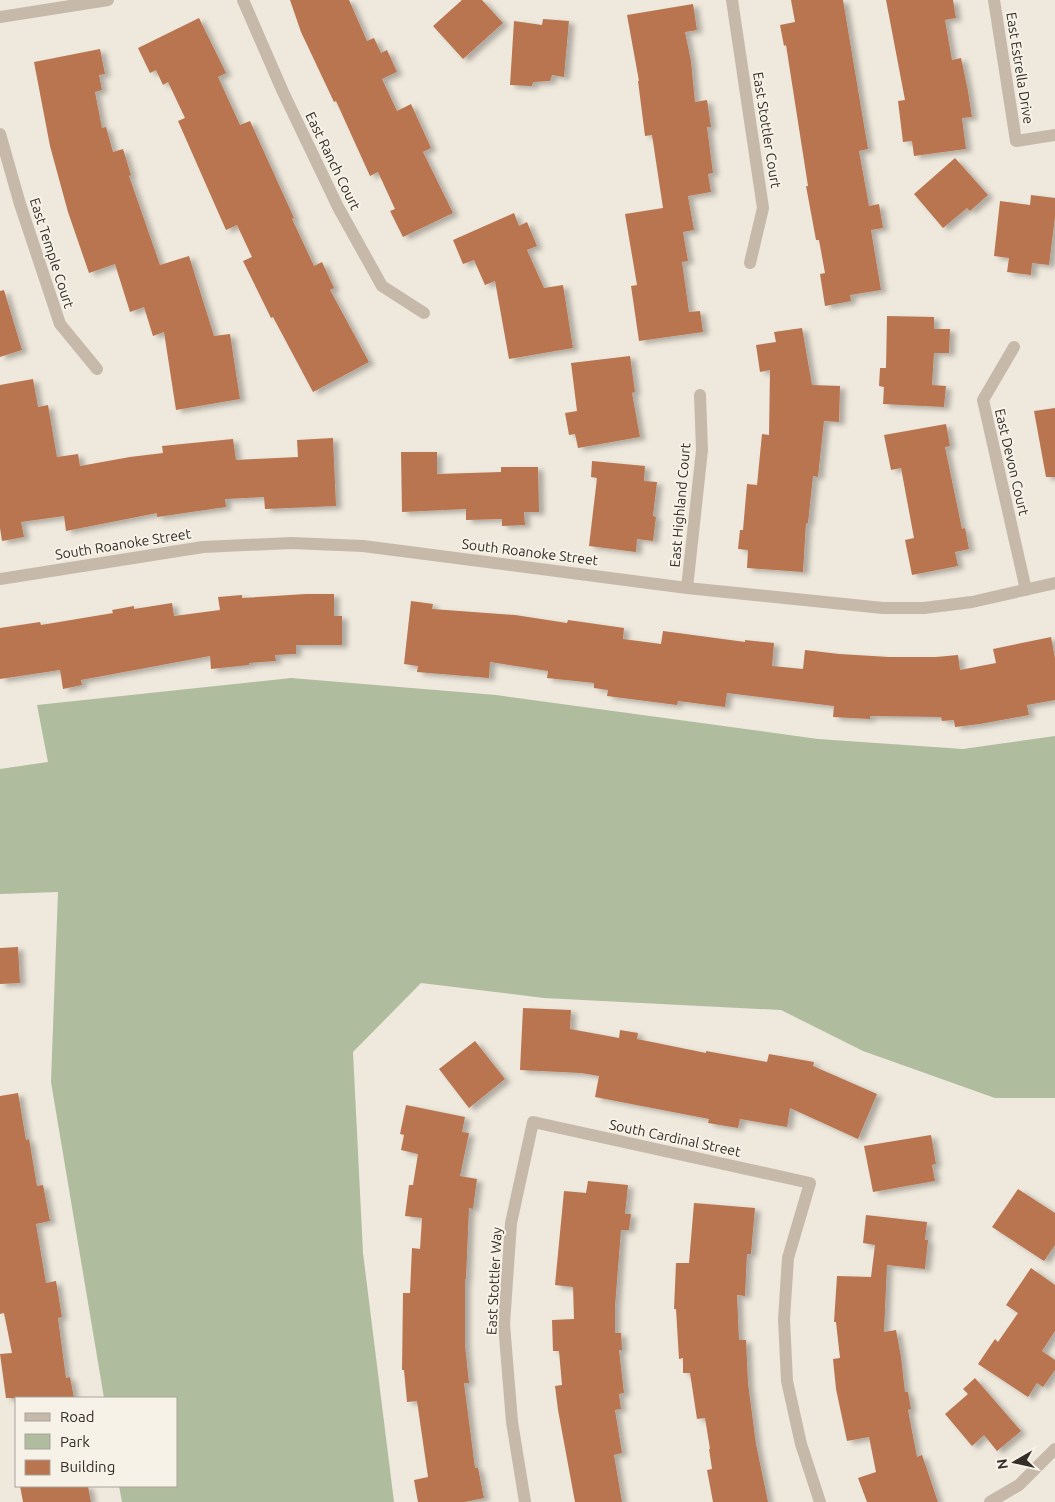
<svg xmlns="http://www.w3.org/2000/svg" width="1055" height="1502" viewBox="0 0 1055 1502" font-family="Ubuntu,sans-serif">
  <defs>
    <filter id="shadow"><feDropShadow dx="5.5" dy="3" stdDeviation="2.5" flood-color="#0004"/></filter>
  </defs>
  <rect width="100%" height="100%" fill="#efe8dc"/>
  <!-- green -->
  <path fill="#afbc9e" d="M291,678L496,695L818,739L963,749L1055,736V1098H995L863,1051L781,1010L544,998L421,983L353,1052L363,1253L394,1502H122L119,1486H176V1398H104L51,1082L58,892L0,894V769L48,762L37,705Z"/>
  <!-- building -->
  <path fill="#b97550" filter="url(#shadow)" d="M290,0H349L367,41L374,38L381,53L387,50L397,72L382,79L397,111L411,104L431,148L423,152L453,213L403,237L390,211L395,209L378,172L370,176L336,101L334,102L301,32Z
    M462,0H482L503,23L463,59L433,26Z
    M791,0H843L868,149L859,151L869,206L879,204L883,228L871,230L881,290L850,295L851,301L825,306L820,274L825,273L819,240H816L806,186H808L786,45L784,46L780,25L795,22Z
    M886,0H953L956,18L945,20L952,60L961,58L968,91L972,117L962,118L966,149L914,156L912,141L903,142L898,101L905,100Z
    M693,4L697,30L685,32L691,61L695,102L707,100L711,127H707L713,173L708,174L711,192L688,196L694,230L683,232L688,261L682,262L689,312L700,311L703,332L639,341L631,286L637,285L625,214L663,208L652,135L645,136L638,81H639L627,15Z
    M199,18L226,73L218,77L240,125L250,121L294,218L292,219L314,266L322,262L334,288L330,290L369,362L313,392L273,317L271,318L243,261L252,257L237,225L226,230L178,121L185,118L168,82L163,85L156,70L150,73L138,48Z
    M543,19L569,21L564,77L552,75L550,81L533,82L532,86L510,85L514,21L542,25Z
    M100,49L105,74L99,75L102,90L95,92L102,128L106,127L113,152L123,149L131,175L129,176L160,265L189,256L214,336L230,334L240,399L176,410L164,332L153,336L144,307L130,312L115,264L89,273L68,212L50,146L34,62Z
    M955,158L988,195L970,211L967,208L943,228L914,194Z
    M1031,195L1055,198V217L1049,265L1032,263L1031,275L1007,272L1009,258L994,256L1000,201L1030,205Z
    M514,213L519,226L527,222L537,246L527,250L544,288L563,285L573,348L509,359L495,281L485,285L474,260L463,264L453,240Z
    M4,290L22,350L0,357V291Z
    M887,316L934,317V329H950L949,353H934L932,385L946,386L944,407L883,404L884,387L879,386L880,368H886Z
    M802,328L812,385L840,386L839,422L824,421L818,477L813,476L808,523H806L803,572L747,568L748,550L738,549L740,530H743L747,484L757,485L762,434L769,435L770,370L760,372L756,345L776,342L774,332Z
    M630,356L635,392L632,393L640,437L578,448L575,434L569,435L565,413L577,411L571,363Z
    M33,379L38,407L48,405L57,457L78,454L80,466L130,457L163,453L162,446L233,439L236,460L298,457L297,440L333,438L336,506L265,509L264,497L225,499L226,507L157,517V513L66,531L64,516L21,522L24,537L2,541L0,528V385Z
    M1055,408V477H1046L1034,411Z
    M946,424L950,446L945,447L962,529L965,528L969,549L955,552L958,566L912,575L905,540L914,538L901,468L891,470L884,435Z
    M401,452H437V474L501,472V467H538L539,512H524L525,525L502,526V519L466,520V509L402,512Z
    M592,461L645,466L644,481L657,482L653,516L656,517L653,541L637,539L636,552L589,546L597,478L591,477Z
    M306,594H334V616H342V645H296V654L275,655L276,661L249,663V665L211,669L210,656L81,680L82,685L63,689L60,670L0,679V628L40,622L41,625L113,613L112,610L134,606V609L172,603L174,616L220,610L218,597L242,595V598Z
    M411,601L433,604L432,609L515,615L567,623L568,620L624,628L623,639L661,644L663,631L745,642V640L774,643L772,666L803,669L805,650L839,654L889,657H936L958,655L960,670L996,663L993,649L1051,637L1055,659V700L1027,705L1029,715L980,724L955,727L954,720L942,721L941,717L870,716V719L833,717L834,706L727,693L725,707L678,701L677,705L607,696L608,690L594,688V683L547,678L548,671L490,662L489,678L417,672L418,666L404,664Z
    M18,947L20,983L0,984V948Z
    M523,1008L571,1010L570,1029L619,1038L620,1030L638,1033L637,1039L706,1053V1051L767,1062L769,1054L814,1062L813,1066L877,1094L858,1139L790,1108L787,1127L740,1119L738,1128L708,1123L709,1119L595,1097L599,1076L581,1073L520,1070Z
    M475,1041L505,1079L469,1108L439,1069Z
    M18,1093L26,1140L29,1139L37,1186L43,1185L50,1221L36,1224L46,1283L56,1281L62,1317L58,1318L66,1378L70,1377L74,1398H6L0,1354L12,1353L4,1313L0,1314V1096Z
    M406,1105L465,1117L462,1132L469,1133L460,1176L477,1179L473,1209L469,1208L466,1279H465V1345L469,1383H464L475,1468H478L484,1498L465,1502H418L414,1480L428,1477L417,1401L407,1402L404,1370H402L403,1293H410L412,1248L420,1249L422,1218L405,1216L409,1185H413L418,1154L401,1150L404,1135L400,1134Z
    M931,1135L936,1164L932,1165L935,1181L873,1192L864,1146Z
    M588,1181L628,1185L625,1214H631L629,1230H621L615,1307V1333H621L622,1350H619L624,1393L619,1394L621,1409L615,1410L622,1453L614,1455L622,1502H575L558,1410L555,1386L562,1385L559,1351H553L552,1320L574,1319L573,1287L555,1285L564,1191L586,1193Z
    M1018,1189L1055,1213V1245L1044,1261L992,1227Z
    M694,1203L755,1208L751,1254H747L745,1296L737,1295L739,1340H746L748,1383L756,1444L768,1502H713L707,1470L712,1469L709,1449H710L705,1418L697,1419L690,1373H683V1358L679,1359L676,1309H674L676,1263H689Z
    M866,1215L927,1222L925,1240H928L925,1269L887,1265L884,1332L896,1330L901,1357L905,1392H908L911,1409L908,1410L917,1457L922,1455L938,1502H867L858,1478L876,1472L869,1437L847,1441L836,1389L833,1359L840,1358L836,1322H834L837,1276L871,1277L875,1245L863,1243Z
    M1031,1268L1055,1285V1331L1042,1351L1055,1360V1370L1043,1387L1037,1383L1028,1397L978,1364L995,1339L998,1342L1018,1313L1006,1305Z
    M975,1378L1021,1431L997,1451L984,1435L972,1446L945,1414L968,1394L963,1389Z
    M20,1486H88L91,1502H23Z"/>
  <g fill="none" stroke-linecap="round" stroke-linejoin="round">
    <!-- street -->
    <path stroke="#c6b9a9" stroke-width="12" d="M243,0L283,92L338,207L382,286L424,313
      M732,0L763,208L750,263
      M994,0L1016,141L1055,135
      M0,17L108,0
      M0,134L20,204L60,324L97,369
      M1014,347L983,400L1026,590
      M0,579L203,547L291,543L363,546L687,588L883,608H924L972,602L1055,583
      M687,588L702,450L700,395
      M525,1502L512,1422L504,1324L511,1223L533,1122L810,1183L788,1258L784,1319L787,1381L801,1444L820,1502
      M990,1502L1019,1485L1055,1449"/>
  </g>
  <g text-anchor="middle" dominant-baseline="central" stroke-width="4" stroke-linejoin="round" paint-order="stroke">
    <!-- street labels -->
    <g font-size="14" fill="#342d28" stroke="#f7f2e8">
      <text transform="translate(1020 68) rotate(81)">East Estrella Drive</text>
      <text transform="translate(767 130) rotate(81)">East Stottler Court</text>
      <text transform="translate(333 161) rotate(64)">East Ranch Court</text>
      <text transform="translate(52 253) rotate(72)">East Temple Court</text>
      <text transform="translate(1012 462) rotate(77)">East Devon Court</text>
      <text transform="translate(680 505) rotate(-85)">East Highland Court</text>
      <text transform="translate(123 544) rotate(-9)">South Roanoke Street</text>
      <text transform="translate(530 552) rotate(7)">South Roanoke Street</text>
      <text transform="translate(675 1138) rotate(12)">South Cardinal Street</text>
      <text transform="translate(494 1281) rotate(-87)">East Stottler Way</text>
    </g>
  </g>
  <!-- legend -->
  <rect x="15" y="1397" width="162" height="90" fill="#f7f2e8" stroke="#a9a39b"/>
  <rect x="25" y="1413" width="25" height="8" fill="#c6b9a9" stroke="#a9a39b"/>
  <text x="60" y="1422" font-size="15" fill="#342d28">Road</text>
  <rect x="25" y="1434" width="25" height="15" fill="#afbc9e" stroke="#a9a39b"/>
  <text x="60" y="1447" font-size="15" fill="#342d28">Park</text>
  <rect x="25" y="1460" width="25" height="15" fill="#b97550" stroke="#a9a39b"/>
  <text x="60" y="1472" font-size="15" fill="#342d28">Building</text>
  <!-- north arrow -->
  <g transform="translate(1015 1462) rotate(261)" stroke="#f7f2e8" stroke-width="4" paint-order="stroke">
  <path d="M0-4L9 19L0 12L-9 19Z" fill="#342d28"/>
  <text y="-8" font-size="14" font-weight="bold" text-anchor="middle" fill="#342d28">N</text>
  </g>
</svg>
